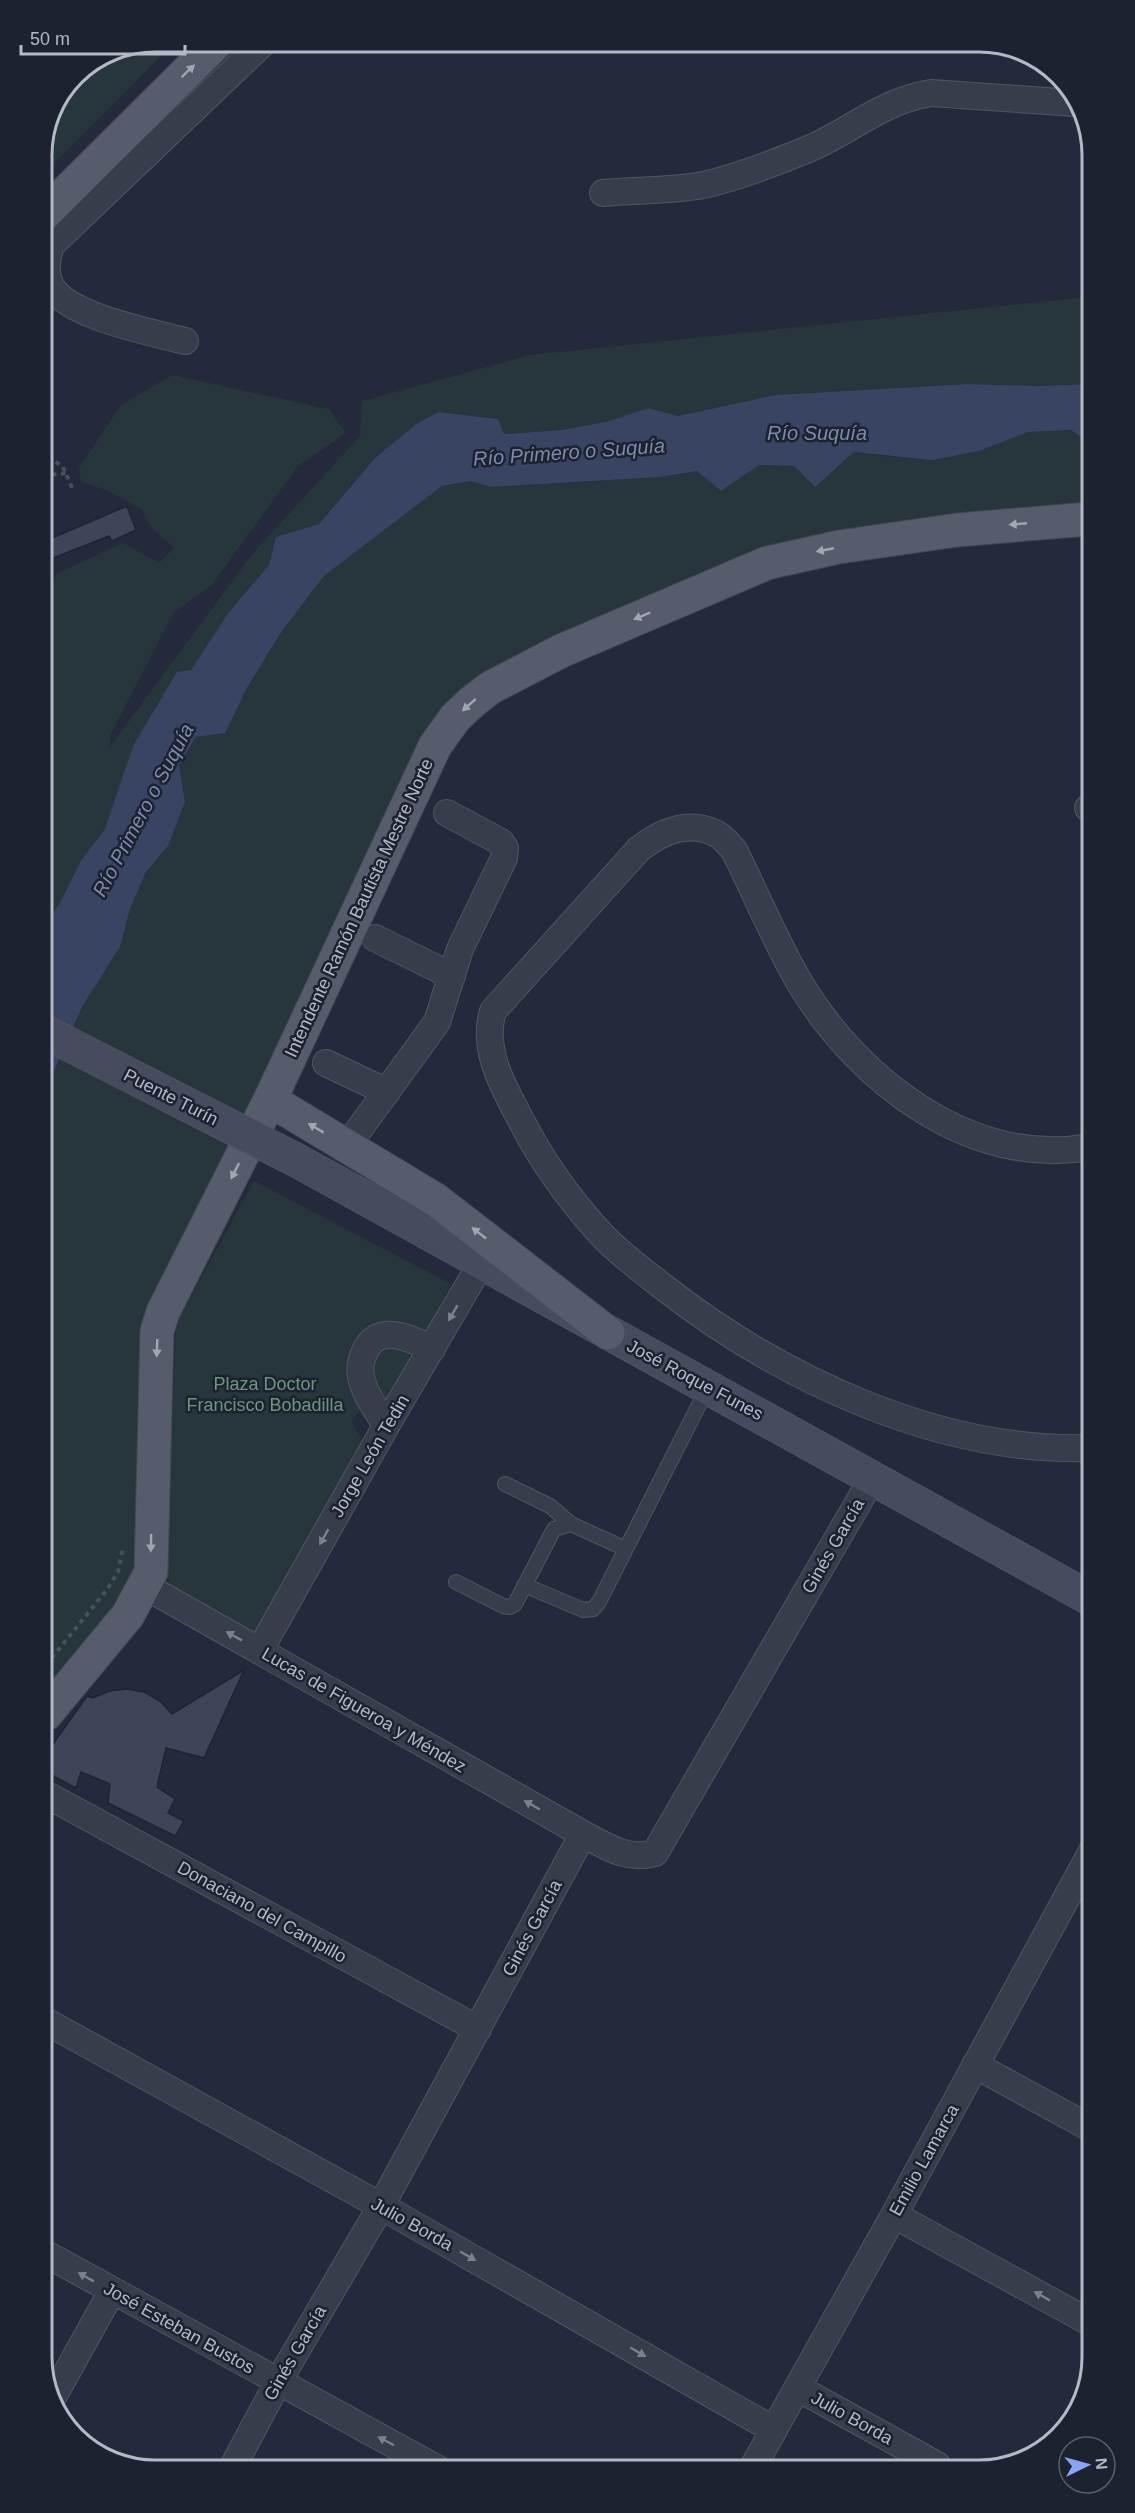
<svg xmlns="http://www.w3.org/2000/svg" width="1135" height="2513" viewBox="0 0 1135 2513" font-family="Helvetica,sans-serif">
  <rect width="100%" height="100%" fill="#242a3b"/>
  <!-- green -->
  <path fill="#26363c" d="M156,42H175L42,176V148L75,75L112,51Z
    M1087,297L1088,384L1039,386L967,384L775,395L678,416L648,408L609,421L562,430L503,434L498,419L438,412L416,424L375,458L319,524L276,537L269,565L229,612L191,671L133,746L105,830L80,862L60,903L44,925L43,615L56,574L123,543L159,563L174,548L152,528L141,509L109,491L81,482L79,468L121,405L172,375L329,409L346,433L298,466L211,586L174,612L111,734L109,748L253,553L360,436L362,401L530,355Z
    M1071,430L1088,442V519L795,555L473,701L175,1288L151,1552L46,1714L45,1081L54,1071L83,1005L120,947L130,909L146,872L168,846L185,802L179,765L196,736L225,733L248,686L282,631L324,576L442,486L471,481L490,487L660,477L698,471L721,491L759,465L794,466L815,487L854,452L892,457L979,451L1028,432Z
    M254,1181L451,1284L424,1338L379,1328L364,1401L352,1423L365,1447L255,1635L170,1589L166,1570L176,1324Z
    M384,1345L408,1348L410,1361L387,1401C379,1393 367,1373 372,1361C375,1355 380,1349 384,1345Z"/>
  <!-- water -->
  <path fill="#394362" d="M967,384L1039,386L1088,384V442L1071,430L1028,432L979,451L932,460L854,452L815,487L794,466L759,465L721,491L697,471L660,477L490,487L471,481L442,486L324,576L282,631L248,686L225,733L196,737L179,765L185,802L168,846L146,872L130,909L120,947L83,1005L54,1071L45,1081L44,925L60,903L80,862L105,829L133,746L177,672L191,670L229,612L269,565L276,537L319,524L375,458L416,424L438,412L498,419L504,434L562,430L609,421L648,408L678,416L775,395Z"/>
  <!-- building -->
  <path fill="#3e4559" stroke="#1f2433" stroke-width="1.5" d="M127,506L136,530L112,541L109,536L43,562V542Z
    M244,1670L204,1758L166,1748L157,1787L175,1799L168,1813L184,1821L175,1836L108,1803L110,1784L81,1772L76,1788L46,1772V1754L87,1696L93,1698L109,1691L127,1689L144,1692L160,1701L172,1714Z"/>
  <g fill="none" stroke-linecap="round" stroke-linejoin="round">
    <defs>
      <path id="lane" d="M505,1484L550,1506L571,1524L626,1549
        M456,1582L503,1606L510,1607L515,1604L554,1529L571,1524
        M524,1585L583,1610L593,1609L599,1602L708,1387"/>
      <path id="street" d="M603,193C635,190 671,191 703,185C739,177 777,162 811,148C854,129 882,101 931,93L1075,103
        M185,341C152,332 68,317 51,286C44,272 47,259 51,245L264,42
        M1088,808L1089,809
        M375,938L452,976
        M326,1063L387,1092
        M347,1146L437,1022L460,949L504,858L505,848L501,842L447,813
        M1090,1147C971,1168 859,1081 801,985C776,943 756,894 734,850C729,845 723,837 717,834C688,819 661,832 639,849L493,1011C481,1050 504,1088 522,1122C542,1161 570,1200 600,1233C618,1253 641,1269 662,1286C780,1378 938,1453 1091,1448
        M386,1426C377,1410 364,1394 361,1376C359,1367 362,1357 366,1349C381,1323 412,1339 432,1349
        M145,1586L583,1834
        M260,1650L386,1426L482,1262
        M47,1795L478,2029
        M47,2022L381,2206L774,2430
        M975,2065L1092,2129
        M894,2215L1093,2324
        M48,2255L438,2469
        M798,2388L937,2465
        M52,2399L112,2291
        M753,2467L894,2215L1092,1851
        M231,2470L278,2382L381,2206L583,1834C606,1846 627,1861 655,1853L873,1477"/>
      <path id="secondary" d="M298,1161L1091,1599"/>
      <path id="primary" d="M42,216L217,42
        M270,1100L436,1200L608,1333
        M46,1714L128,1615L151,1572L157,1331L163,1312L270,1100L435,746L455,718L473,701L490,688L561,651L767,563L839,547L957,530L1088,519"/>
    </defs>
    <!-- lane casing -->
    <use href="#lane" stroke="#505564" stroke-width="16"/>
    <!-- street casing -->
    <use href="#street" stroke="#505564" stroke-width="28"/>
    <!-- secondary casing -->
    <use href="#secondary" stroke="#505564" stroke-width="35"/>
    <!-- primary casing -->
    <use href="#primary" stroke="#414655" stroke-width="35"/>
    <!-- path -->
    <path stroke="#44535a" stroke-width="4" stroke-dasharray="4.5 4.5" stroke-linecap="butt" d="M43,445H46L43,453L63,467L73,490
      M43,476L66,473
      M46,1665L106,1591L118,1572L123,1548"/>
    <!-- lane -->
    <use href="#lane" stroke="#383d4c" stroke-width="14"/>
    <!-- street -->
    <use href="#street" stroke="#383d4c" stroke-width="26"/>
    <!-- secondary -->
    <use href="#secondary" stroke="#464b5e" stroke-width="33"/>
    <!-- primary -->
    <use href="#primary" stroke="#565c6c" stroke-width="33"/>
    <defs>
      <path id="secondary-bridge" d="M45,1032L298,1161"/>
    </defs>
    <!-- secondary-bridge casing -->
    <use href="#secondary-bridge" stroke="#505564" stroke-width="35" stroke-linecap="butt"/>
    <!-- secondary-bridge -->
    <use href="#secondary-bridge" stroke="#464b5e" stroke-width="33"/>
  </g>
  <!-- one-way arrows -->
  <defs><path id="oneway-solid" d="M-6-.8H1V-3.2L6.5 0L1 3.2V.8H-6Z" transform="scale(1.5)"/></defs>
  <g fill="#a1a6b5">
    <use href="#oneway-solid" transform="translate(188 71) rotate(-44)"/>
    <use href="#oneway-solid" transform="translate(1018 524) rotate(175)"/>
    <use href="#oneway-solid" transform="translate(825 550) rotate(169)"/>
    <use href="#oneway-solid" transform="translate(642 616) rotate(157)"/>
    <use href="#oneway-solid" transform="translate(469 705) rotate(138)"/>
    <use href="#oneway-solid" transform="translate(316 1128) rotate(-149)"/>
    <use href="#oneway-solid" transform="translate(235 1171) rotate(117)"/>
    <use href="#oneway-solid" transform="translate(479 1233) rotate(-142)"/>
    <use href="#oneway-solid" transform="translate(157 1348) rotate(92)"/>
    <use href="#oneway-solid" transform="translate(151 1543) rotate(91)"/>
  </g>
  <g fill="#7c8190">
    <use href="#oneway-solid" transform="translate(453 1313) rotate(120)"/>
    <use href="#oneway-solid" transform="translate(324 1537) rotate(119)"/>
    <use href="#oneway-solid" transform="translate(234 1636) rotate(-151)"/>
    <use href="#oneway-solid" transform="translate(532 1805) rotate(-150)"/>
    <use href="#oneway-solid" transform="translate(468 2256) rotate(30)"/>
    <use href="#oneway-solid" transform="translate(86 2277) rotate(-151)"/>
    <use href="#oneway-solid" transform="translate(1042 2296) rotate(-151)"/>
    <use href="#oneway-solid" transform="translate(638 2352) rotate(30)"/>
    <use href="#oneway-solid" transform="translate(386 2441) rotate(-152)"/>
  </g>
  <g text-anchor="middle" dominant-baseline="central" stroke-width="5" stroke-linejoin="round" paint-order="stroke">
    <!-- street labels -->
    <g font-size="18" fill="#b4b8c7" stroke="#1d2231">
      <text transform="translate(359 908) rotate(-65)">Intendente Ramón Bautista Mestre Norte</text>
      <text transform="translate(171 1097) rotate(27)">Puente Turín</text>
      <text transform="translate(695 1380) rotate(28)">José Roque Funes</text>
      <text transform="translate(370 1456) rotate(-60)">Jorge León Tedin</text>
      <text transform="translate(833 1546) rotate(-60)">Ginés García</text>
      <text transform="translate(364 1710) rotate(30)">Lucas de Figueroa y Méndez</text>
      <text transform="translate(262 1912) rotate(29)">Donaciano del Campillo</text>
      <text transform="translate(532 1928) rotate(-62)">Ginés García</text>
      <text transform="translate(924 2160) rotate(-61)">Emilio Lamarca</text>
      <text transform="translate(412 2224) rotate(29)">Julio Borda</text>
      <text transform="translate(179 2328) rotate(29)">José Esteban Bustos</text>
      <text transform="translate(295 2353) rotate(-60)">Ginés García</text>
      <text transform="translate(852 2418) rotate(29)">Julio Borda</text>
    </g>
    <!-- park labels -->
    <g font-size="18" fill="#6c977d" stroke="#1d2231">
      <text x="265" y="1384">Plaza Doctor<tspan x="265" dy="21">Francisco Bobadilla</tspan></text>
    </g>
    <!-- water labels -->
    <g font-size="20" font-style="italic" fill="#7c8aad" stroke="#1d2231">
      <text x="817" y="433">Río Suquía</text>
      <text transform="translate(569 452) rotate(-4)">Río Primero o Suquía</text>
      <text transform="translate(143 810) rotate(-62)">Río Primero o Suquía</text>
    </g>
  </g>
  <!-- crop -->
  <path d="M0 0H1135V2513H0ZM155 52H979A103 103 0 0 1 1082 155V2357A103 103 0 0 1 979 2460H155A103 103 0 0 1 52 2357V155A103 103 0 0 1 155 52Z" fill="#1d2231" fill-rule="evenodd"/>
  <path fill="none" stroke="#b4b8c7" stroke-width="3" d="M155 52H979A103 103 0 0 1 1082 155V2357A103 103 0 0 1 979 2460H155A103 103 0 0 1 52 2357V155A103 103 0 0 1 155 52Z"/>
  <!-- north arrow -->
  <g transform="translate(1087 2465) rotate(85)"><circle r="28" fill="#1d2231" stroke="#595e6d" stroke-width="1.5"/>
  <path d="M0-4.5L10 22L0 15L-10 22Z" fill="#8da4f3"/>
  <text y="-9" font-size="16" font-weight="bold" text-anchor="middle" fill="#b4b8c7">N</text>
  </g>
  <!-- scale -->
  <path d="M21 45v9h164v-9" fill="none" stroke="#b4b8c7" stroke-width="3"/>
  <text x="30" y="45" font-size="18" fill="#b4b8c7" stroke="#1d2231" stroke-width="4.5" paint-order="stroke">50 m</text>
</svg>
